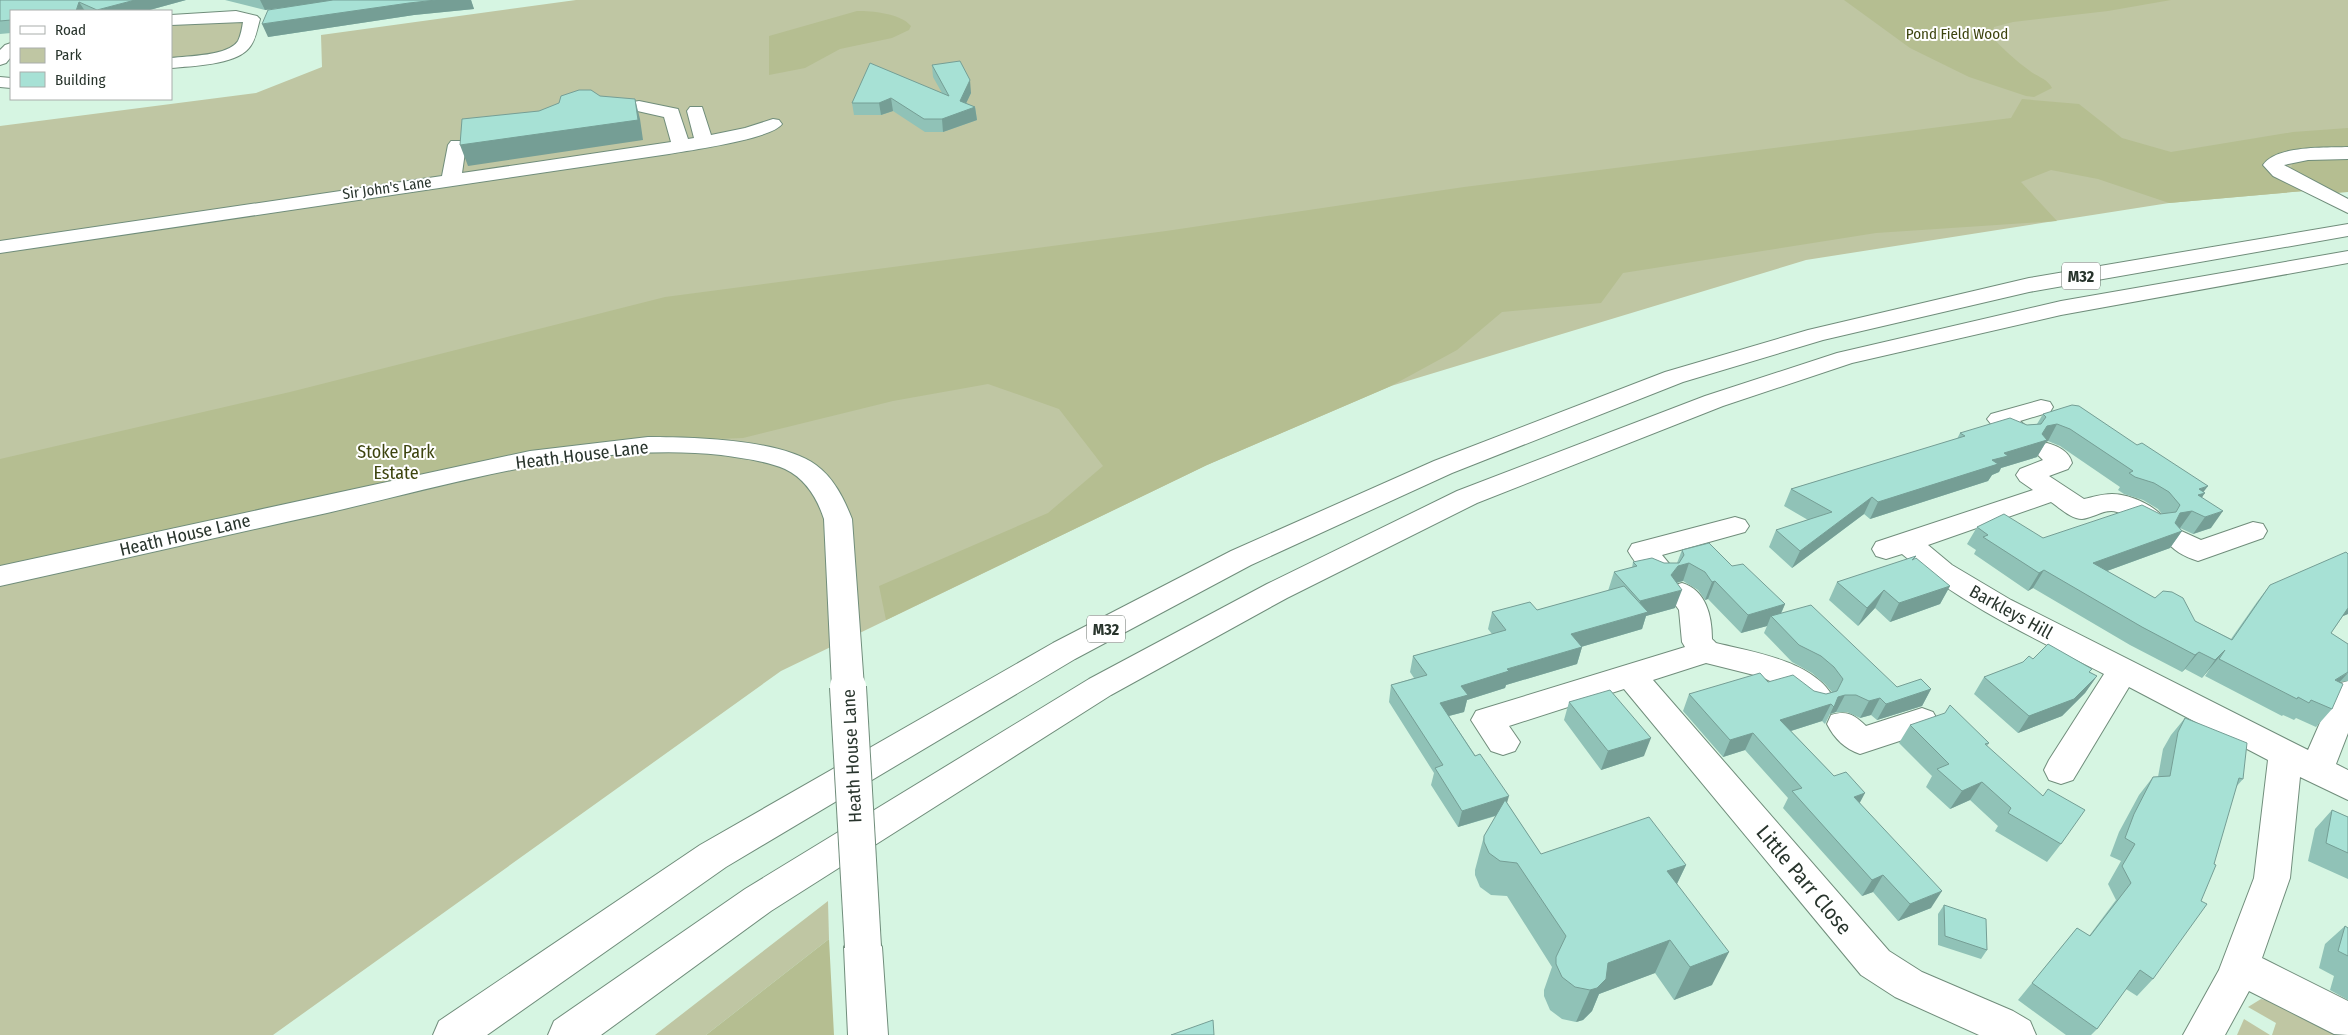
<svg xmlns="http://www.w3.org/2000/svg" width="2348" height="1035" viewBox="0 0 2348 1035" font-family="'Fira Sans Condensed',sans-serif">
  <rect width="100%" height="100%" fill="#d6f5e2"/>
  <!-- green -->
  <path fill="#bfc6a3" d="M576,0H2348V175L2320,180L2304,191L2169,203L1806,260L1391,386L1207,465L781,671L273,1035H0V126L256,93L322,67L321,35Z
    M246,21L235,46L223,52L171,61V23Z
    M828,901L829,939L706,1035H655Z
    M2261,999L2274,1002L2348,1035H2272L2276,1023L2248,1007Z
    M2244,1019L2270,1035H2237Z"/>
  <!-- forest -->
  <path fill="#b5be91" d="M1844,0H2171L2108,11L2013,22L1994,27L1992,37C2003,49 2016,61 2030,71C2038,77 2048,79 2052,88L2034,97L2026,96L1969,77L1910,48Z
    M857,11C872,11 900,13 911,26L909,30L892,38L840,49L805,68L769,75V36Z
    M2022,99L2079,104L2122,138L2171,152L2293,132L2348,128V152L2273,159V171L2304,191L2169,203L2098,179L2051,170L2021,182L2057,221L1876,233L1623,273L1601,303L1502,312L1457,350L1391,386L1207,465L886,620L879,586L1048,513L1103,466L1059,409L988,384L893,401L743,438L593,444L0,568V459L290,392L665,297L1166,231L1464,187L2011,118Z
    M2348,159V192L2337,193L2290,173L2293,160Z
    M829,939L834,1035H706Z"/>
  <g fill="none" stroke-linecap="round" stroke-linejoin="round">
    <defs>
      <path id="minor" d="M236,11L257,16L260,19C257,29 256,40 249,48C235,65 192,66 171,68V58C188,56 228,56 238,41C241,35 242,28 243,22L171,25V15Z
        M11,43V57L6,63L0,65V50L5,45Z
        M0,77L11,78V88L0,87Z
        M639,101L678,109L688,139L694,138L687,111L690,107H702L711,135L745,128L773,119L779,120L782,124C772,139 690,150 669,154L0,253V241L442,176L448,145L451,141H463L466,145L462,173L671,142L664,117L633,110L630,106L633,102Z
        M2348,147V159L2308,160L2284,165L2348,199V213L2273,176L2263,165C2276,145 2326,148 2348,147Z
        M2041,400L2050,402L2053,407L2050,412L2020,421L2035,434L2031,439C2015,444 1997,433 1987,419L1991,414Z
        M648,437C692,437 780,439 816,465C834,478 844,499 852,519L864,687L859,695L848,699L837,695L832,687L824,519C817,498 806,479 785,469C766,461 742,458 721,455C591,441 453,484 327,513C218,537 109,562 0,586V566L530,451Z
        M2047,443C2058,446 2069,451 2072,463L2068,469L2049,476L2084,499C2093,497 2102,494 2112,494C2130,494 2157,506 2167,522L2163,528C2140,535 2136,518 2117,512C2105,508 2094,518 2082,519C2071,519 2060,508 2051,502L1928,545L1952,565L2011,600L2308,750L2337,684L2348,681V733L2336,764L2348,770V800L2300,777L2290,878L2262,958L2348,1001V1035L2334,1034L2249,991L2225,1035H2183L2219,970L2254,878L2268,760L2129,687L2073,780L2061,784L2049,780L2044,770L2049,760L2104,674C2034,638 1962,605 1902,554L1886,559L1876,556L1872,549L1876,542L2033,490L2020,481L2016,475L2020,469L2043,460L2034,451L2038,445Z
        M1735,517L1745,520L1749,526L1745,532L1662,555L1676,572L1672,579C1652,585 1638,568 1628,551L1632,544Z
        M2253,522L2263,524L2267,531L2263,538L2198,561C2185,557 2172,550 2165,539L2169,532L2179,530L2201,540Z
        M1682,583C1706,590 1712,616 1712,639L1716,643C1753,652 1813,661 1833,697L1828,706L1817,709L1806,706L1784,688L1762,677L1706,663L1653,680L1889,951L1922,972L2013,1011L2030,1021L2036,1035H1979L1895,997L1861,975L1624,689L1509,726L1520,742L1515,751L1503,755L1491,751L1471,720L1476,711L1685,647L1682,642L1679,610L1667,593L1672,586Z
        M1922,708L1933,712L1938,721L1933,730L1860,754C1845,749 1834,738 1827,724L1831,715C1848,710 1854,715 1866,726Z
        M863,930L876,935L882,947L888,1035H848L844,947L850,935Z"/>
      <path id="highway" d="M2348,224V236L2029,292L1823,340L1683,382L1452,473L1251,565L1075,659L726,867L487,1035H433L439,1021L700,845L1053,643L1231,551L1434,461L1665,372L1808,330L2029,278Z
        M2348,251V263L2061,315L1852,363L1723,406L1477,503L1287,598L1111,695L771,911L601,1035H548L554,1021L745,889L1089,679L1267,584L1457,491L1705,396L1837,353L2061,301Z"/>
    </defs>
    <!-- minor casing -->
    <use href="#minor" stroke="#708d7b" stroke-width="2"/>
    <!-- highway casing -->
    <use href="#highway" stroke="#708d7b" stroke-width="2"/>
    <!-- minor -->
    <use href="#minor" fill="#fff" fill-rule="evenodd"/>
    <!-- highway -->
    <use href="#highway" fill="#fff" fill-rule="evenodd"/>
    <defs>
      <path id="minor-bridge" d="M848,687L863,947"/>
    </defs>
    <!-- minor-bridge casing -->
    <use href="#minor-bridge" stroke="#708d7b" stroke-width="38" stroke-linecap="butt"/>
    <!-- minor-bridge -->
    <use href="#minor-bridge" stroke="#fff" stroke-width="36"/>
  </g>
  <!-- wall -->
  <path fill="#90c2b7" d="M0,0H193H186L146,11H11V33L0,34Z
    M225,0H471L474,9L414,15L268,37L279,8L265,10Z
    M932,65L971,93L966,103L975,107L977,120L943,132H925L893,111L881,115H854L852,103L942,93L933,77Z
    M2043,414L2204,492L2202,498L2211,528L2193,534L2180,528L2182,531L2170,548L2107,571L2195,621L2231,639L2257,602L2270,585L2348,614L2343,616L2331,633L2348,644V681L2340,682L2332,709L2316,727L2296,718L2294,720L2283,715L2282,716L2205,676L2211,667L2202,678L2185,669L2182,672L2130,645L2033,588L2028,591L1974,554L1976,550L1967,544L1977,527L2043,538L2162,514L2158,509L2143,500L2124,494L2118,490L2120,487L2060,446L2048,441L2046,442L2037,457L2001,468L1999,472L1992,475L1988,481L1870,519L1864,514L1792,568L1769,547L1776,530L1808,520L1784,506L1791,489L1957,439L1960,433L2037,424Z
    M1682,550L1732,566L1785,604L1781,614L1897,687L1931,689L1922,706L1877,720L1871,715L1860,718L1847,712H1836L1830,714L1825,724L1822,721L1791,731L1860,803L1931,908L1898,921L1873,892L1862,896L1783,808L1788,798L1745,750L1723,757L1683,711L1689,694L1768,682L1826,694L1832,692L1825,684L1812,673L1792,662L1764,633L1767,626L1741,633L1708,599L1705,600L1698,590L1683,581L1677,583L1675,608L1646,616L1642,629L1581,647H1582L1577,664L1506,685L1505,688L1467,700L1464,712L1449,716L1541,854L1686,865L1677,884L1712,985L1674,1000L1655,973L1599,994L1592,1011L1583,1020L1576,1022L1562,1019L1550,1010L1544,996V990L1552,967L1507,896L1491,895L1480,887L1475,875V870L1484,836L1496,816L1458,827L1431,785L1434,773L1389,702L1391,685L1414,678L1410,672L1413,656L1492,634L1488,629L1492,612L1537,610L1608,591L1614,572L1632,568L1633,562L1664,563H1677Z
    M1914,559L1950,586L1940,604L1890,622L1875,608L1858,626L1829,600L1837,582Z
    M2033,659L2090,672L2097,676L2085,693L2062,716L2018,733L1974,694L1984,677Z
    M1569,702L1644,756L1601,770L1564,720Z
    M2185,718L2243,779L2236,787L2153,979L2137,996L2126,989L2097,1029L2091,1035H2066L2018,1000L2077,928L2089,936L2116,900L2108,884L2121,861L2110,856L2119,832L2139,795L2153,777H2158L2163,749L2171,735Z
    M1910,725L1989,743L1987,746L2061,844L2047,862L1995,831L1998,826L1970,800L1950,809L1926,787L1932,776L1899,743Z
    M2332,810L2348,817V879L2308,861L2315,829Z
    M1944,905L1987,950L1981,959L1938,945V914Z
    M2345,926L2348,928V1000L2330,990L2334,976L2319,968L2325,944Z"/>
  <!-- shaded-wall -->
  <path fill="#759e95" d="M135,0H193H186L146,11H98L97,10Z
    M260,0H338L265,10Z
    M436,0H471L474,9L414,15L268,37L262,24L409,3Z
    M79,2L85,11H76Z
    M970,80L971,93L962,112L975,107L977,120L943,132L942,119L960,101Z
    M891,98L893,111L881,115L879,103Z
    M635,99L640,119L643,140L468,166L460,145Z
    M2057,424L2048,441L2046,442L2037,457L2001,468L1999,472L1992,475L1988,481L1870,519L1878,502L1992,460L2047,426Z
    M2208,486L2202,494L2205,493L2180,528L2169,530L2180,513L2199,489Z
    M1872,497L1864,514L1792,568L1800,551Z
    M2223,511L2211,528L2193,534L2205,517Z
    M2182,531L2170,548L2082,580L2093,563Z
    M1689,563L1683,581L1671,584V575L1678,566Z
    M2044,570L2033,588L2028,591L2039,573Z
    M1715,581L1708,599L1705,600L1712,582Z
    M1950,586L1940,604L1890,622L1899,603Z
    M1682,590L1675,608L1646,616L1642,629L1567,651L1571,634L1635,616L1640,601Z
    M1884,590L1875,608L1858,626L1867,608Z
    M1785,604L1777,622L1771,616L1767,626L1741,633L1748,615Z
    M2348,606V614L2338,618Z
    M1582,647L1577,664L1506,685L1505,688L1467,700L1464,712L1437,719L1440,703L1461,686L1507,669Z
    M2225,650L2211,667L2202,678L2215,660Z
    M2199,652L2185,669L2182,672L2195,655Z
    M2348,673L2332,690L2335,680Z
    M2097,676L2085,693L2062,716L2018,733L2029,716Z
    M1931,689L1922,706L1877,720L1886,704Z
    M1845,695L1836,712L1830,714L1838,697Z
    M1880,698L1871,715L1860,718L1869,701Z
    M1831,704L1822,721L1772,737L1780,720Z
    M1753,733L1745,750L1723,757L1730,740Z
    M1651,738L1644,756L1601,770L1608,751Z
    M1982,782L1970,800L1950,809L1962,791Z
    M1865,793L1856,810L1854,797Z
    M1509,796L1504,813L1458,827L1462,811Z
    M1686,865L1670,898L1667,871Z
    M1883,875L1873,892L1862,896L1872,880Z
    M1942,891L1931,908L1898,921L1910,904Z
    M1670,940L1655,973L1599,994L1592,1011L1583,1020L1576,1022L1590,990L1608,963Z
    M1729,952L1712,985L1674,1000L1690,967Z"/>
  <!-- building -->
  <path fill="#a7e1d5" stroke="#759e95" d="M0,0H135L97,10L79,2L76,11H11V22V20L0,21Z
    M333,0H436L409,3L262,24L268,10Z
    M960,61L970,80L960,101L975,107L942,119H924L891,98L879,103H852L870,63L949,96L932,65Z
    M579,90H591L600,96L635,99L638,120L460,145L462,119L539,111L559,103L561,96Z
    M2072,405L2079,406L2137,445L2142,443L2208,486L2199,489L2205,493L2198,495L2223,511L2205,517L2192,511L2180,513L2175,523L2182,531L2093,563L2155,598L2163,591L2172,592L2183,598L2195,621L2232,640L2270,585L2346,552L2348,554V608L2331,633L2348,644V672L2335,680L2343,684L2332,709L2311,700L2309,703L2298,697L2297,699L2219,659L2225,650L2215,660L2199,652L2195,655L2142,627L2044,570L2039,573L1983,537L1988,535L1977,527L2004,514L2043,538L2142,505L2160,514L2176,512L2180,505L2169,492L2154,483L2135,477L2129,473L2133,471L2070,429L2057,424L2047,426L2042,434L2047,440L2004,453L2008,456L1992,460L1998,464L1878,502L1872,497L1800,551L1776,530L1832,512L1791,489L1965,436L1960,433L2010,418L2027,425L2041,424L2046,417L2043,414Z
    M1709,543L1732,566L1743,564L1785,604L1748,615L1715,581L1712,582L1705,572L1689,563L1678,566L1671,575L1682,590L1640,601L1614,572L1637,566L1633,562L1652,558L1664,563H1679L1684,555L1682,550Z
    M1916,556L1912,560L1916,558L1950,586L1899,603L1884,590L1867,608L1837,582Z
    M1624,586L1648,612L1571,634L1582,647L1507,669L1509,671L1461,686L1468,695L1440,703L1475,756L1480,754L1509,796L1462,811L1435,768L1443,765L1391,685L1427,675L1413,656L1506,630L1492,612L1530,602L1537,610Z
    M1811,605L1897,687L1921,679L1931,689L1886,704L1880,698L1869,701L1856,695H1845L1838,697L1834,707L1831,704L1780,720L1834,776L1846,772L1865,793L1854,797L1942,891L1910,904L1883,875L1872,880L1792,791L1802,788L1753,733L1730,740L1689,694L1760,673L1768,682L1793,675L1814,691L1826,694L1837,691L1843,679L1834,667L1821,656L1799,645L1771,616Z
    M2048,644L2092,669L2089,672L2097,676L2074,699L2029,716L1984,677L2023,662L2029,656L2033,659Z
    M1610,690L1651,738L1608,751L1569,702Z
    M1950,705L1989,743L1985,744L2043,796L2048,789L2085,810L2061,844L2008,813L2011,808L1982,782L1962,791L1937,769L1949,764L1910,725L1945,713Z
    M2185,718L2247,743L2243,779L2239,778L2214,864L2216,865L2201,901L2207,904L2153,979L2140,970L2097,1029L2032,983L2077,928L2090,936L2131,883L2122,866L2135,844L2125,838L2134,814L2153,777L2170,776L2178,732Z
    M1505,800L1541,854L1649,817L1686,865L1667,871L1729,952L1690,967L1670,940L1608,963L1606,979L1597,988L1590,990L1575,987L1562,977L1556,964V957L1566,936L1517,863L1500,861L1489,853L1484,842V836Z
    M2332,810L2348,817V853L2326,843Z
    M1944,905L1986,919L1987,950L1945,936Z
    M2345,926L2348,928V956L2338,951Z
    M1213,1020L1214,1035H1171Z"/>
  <g text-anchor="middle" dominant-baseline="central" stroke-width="4" stroke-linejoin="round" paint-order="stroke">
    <!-- far-park labels -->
    <g font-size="15" fill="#3d440e" stroke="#fff">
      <text x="1957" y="34">Pond Field Wood</text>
    </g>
    <!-- far-street labels -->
    <g font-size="15" fill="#28342c" stroke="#fff">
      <text transform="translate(387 188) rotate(-8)">Sir John's Lane</text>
    </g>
    <!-- shield labels -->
    <g fill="#fff" stroke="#68716b" stroke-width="1">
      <rect x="2062" y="262.5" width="38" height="27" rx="4"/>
      <rect x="1087" y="615.5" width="38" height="27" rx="4"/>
    </g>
    <g font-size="16" font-weight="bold" fill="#28342c">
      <text x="2081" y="276">M32</text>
      <text x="1106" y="629">M32</text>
    </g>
    <!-- park labels -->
    <g font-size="18" fill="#3d440e" stroke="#fff">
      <text x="396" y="452">Stoke Park<tspan x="396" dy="21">Estate</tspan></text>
    </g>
    <!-- street labels -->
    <g font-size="18" fill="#28342c" stroke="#fff">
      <text transform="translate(582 455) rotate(-7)">Heath House Lane</text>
      <text transform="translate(185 535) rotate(-13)">Heath House Lane</text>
      <text transform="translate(2011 612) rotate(29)">Barkleys Hill</text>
      <text transform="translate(852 756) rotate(-93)">Heath House Lane</text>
    </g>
    <!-- near-street labels -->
    <g font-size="21" fill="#28342c" stroke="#fff">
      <text transform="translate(1804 880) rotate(50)">Little Parr Close</text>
    </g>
  </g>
  <!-- legend -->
  <rect x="10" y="10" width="162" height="90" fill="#ffffff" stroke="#a9aeab"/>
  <rect x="20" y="26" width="25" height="8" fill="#ffffff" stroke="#a9aeab"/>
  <text x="55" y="35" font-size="15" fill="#28342c">Road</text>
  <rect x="20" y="48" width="25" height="15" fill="#bfc6a3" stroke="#a9aeab"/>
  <text x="55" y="60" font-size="15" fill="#28342c">Park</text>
  <rect x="20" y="72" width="25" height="15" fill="#a7e1d5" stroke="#a9aeab"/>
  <text x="55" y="85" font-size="15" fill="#28342c">Building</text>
</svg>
